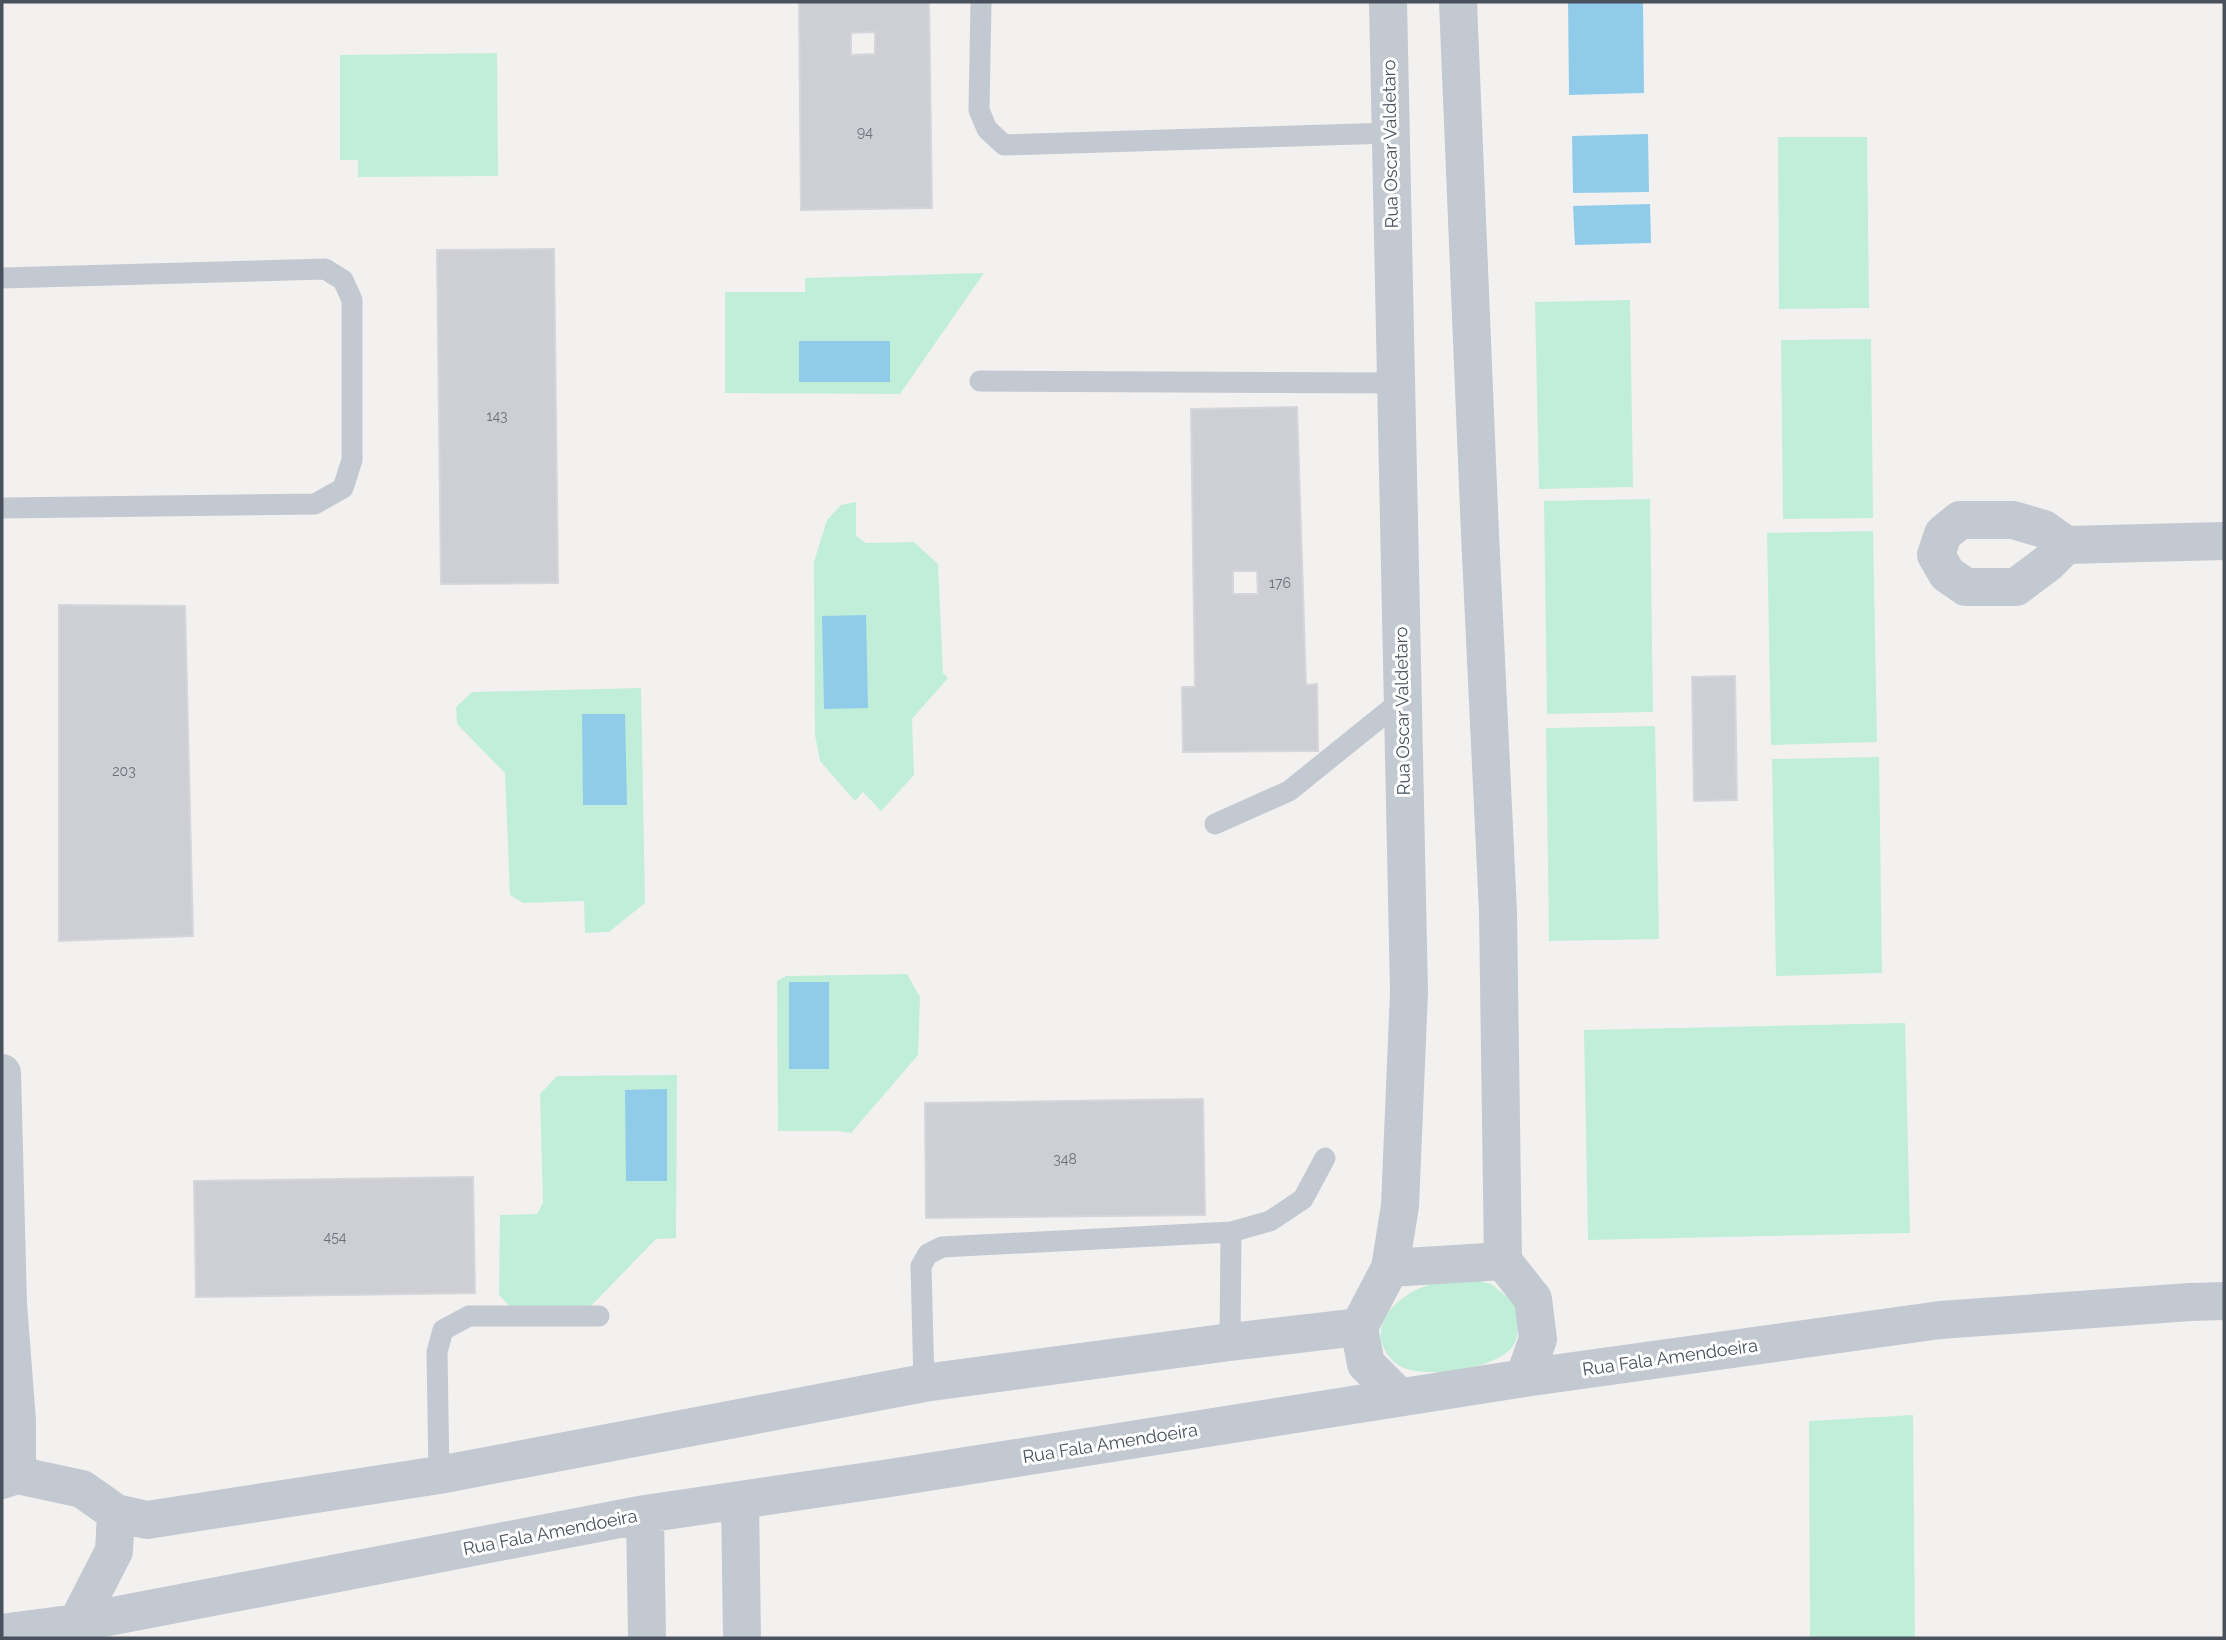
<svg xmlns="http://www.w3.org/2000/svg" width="2226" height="1640" viewBox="0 0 2226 1640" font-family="Raleway,sans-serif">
  <rect width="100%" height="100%" fill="#f3f1f0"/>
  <!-- green -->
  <path fill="#c1eed8" d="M497,53L498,176L358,177V160H340V55Z
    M1778,137H1867L1869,308L1779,309Z
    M984,273L900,394L725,393V292H805V278Z
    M1630,300L1633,487L1539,489L1535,302Z
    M1871,339L1873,518L1783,519L1781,340Z
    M1650,499L1653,712L1547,714L1544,501Z
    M856,502V536L866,543L914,542L938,564L943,673L948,678L912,719L914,775L881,811L863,792L855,801L820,761L815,735L814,562L827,520L841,505Z
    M1873,531L1877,742L1771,745L1767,533Z
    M641,688L645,903L609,932L585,933L584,901L523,903L510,895L505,773L457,724L456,707L472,692Z
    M1655,726L1659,939L1549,941L1546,728Z
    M1879,757L1882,973L1776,976L1772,759Z
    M907,974L920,997L918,1055L851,1133L839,1131H778L777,981L786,976Z
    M1905,1023L1910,1233L1588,1240L1584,1030Z
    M677,1075L676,1238L656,1239L590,1307L512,1309L499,1295L500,1215L537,1214L543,1203L540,1094L557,1076Z
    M1475,1280L1491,1284L1516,1304C1517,1318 1521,1334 1513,1346C1497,1369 1426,1379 1402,1367C1393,1363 1385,1353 1382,1343C1374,1314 1408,1290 1432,1284C1446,1281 1461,1281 1475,1280Z
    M1913,1415L1915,1638H1810L1809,1421Z"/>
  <!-- water -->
  <path fill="#90cce9" d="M1568,2H1643L1644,93L1569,95Z
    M1648,134L1649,192L1573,193L1572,136Z
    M1650,204L1651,243L1575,245L1573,206Z
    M799,341H890V382H799Z
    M866,615L868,708L824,709L822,616Z
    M625,714L627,805H583L582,714Z
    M789,982H829V1069H789Z
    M667,1089V1181H626L625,1090Z"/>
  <!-- building -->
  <path fill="#cdcfd5" stroke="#d5d6db" stroke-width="2" fill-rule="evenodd" d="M799,2H929L932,208L801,210ZM875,32V54L851,55V33Z
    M554,249L558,583L441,584L437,250Z
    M1297,407L1306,685L1317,684L1318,751L1183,752L1182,687H1195L1191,409ZM1233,571H1257L1258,594H1233Z
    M59,605L185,606L193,936L59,941Z
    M1735,676L1737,800L1694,801L1692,677Z
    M1203,1099L1205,1215L926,1218L925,1103Z
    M473,1177L475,1293L196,1297L194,1181Z"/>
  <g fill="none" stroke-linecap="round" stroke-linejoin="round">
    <!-- service -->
    <path stroke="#c2c9d1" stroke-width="21" d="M981,2L979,110L987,129L1004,145L1390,133
      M2,278L325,269L343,280L352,300V460L343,488L315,504L2,508
      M980,381L1396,383
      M1215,824L1289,791L1402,700
      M1230,1342L1231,1232
      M924,1383L921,1266L928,1254L942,1247L1231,1232L1270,1221L1303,1199L1325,1158
      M439,1475L437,1352L443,1330L469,1316H599"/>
    <!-- minor -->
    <path stroke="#c2c9d1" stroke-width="38" d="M1388,2L1409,992L1400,1206L1390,1268L1359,1327L1366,1364L1399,1397
      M1458,2L1480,534L1498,912L1503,1261L1533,1299L1538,1339L1524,1378
      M1960,520H2013L2044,529L2066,545L2048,563L2016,587H1966L1947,574L1936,555L1943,534Z
      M2066,545L2224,541
      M2,1073L8,1304L17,1421V1475
      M1390,1268L1503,1261
      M2,1480L17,1475L82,1489L116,1513L147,1520L439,1475L924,1383L1230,1342L1359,1327
      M740,1500L742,1638
      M645,1514L647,1638
      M77,1623L114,1551L116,1513
      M2,1633L77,1623L645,1514L890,1478L1524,1378L1940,1320L2190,1302L2224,1301"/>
  </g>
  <g text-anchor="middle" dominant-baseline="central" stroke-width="6" stroke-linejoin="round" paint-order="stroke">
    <!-- number labels -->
    <g font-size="14" fill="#6a707b">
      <text x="865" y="132">94</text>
      <text x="497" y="416">143</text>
      <text x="1280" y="583">176</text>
      <text x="124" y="771">203</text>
      <text x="1065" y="1159">348</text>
      <text x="335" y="1237">454</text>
    </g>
    <!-- street labels -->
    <g font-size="18" fill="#49515d" stroke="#fff">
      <text transform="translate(1390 144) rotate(-91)">Rua Oscar Valdetaro</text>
      <text transform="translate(1402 711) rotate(-91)">Rua Oscar Valdetaro</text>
      <text transform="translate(1670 1357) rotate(-8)">Rua Fala Amendoeira</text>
      <text transform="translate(1110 1443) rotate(-9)">Rua Fala Amendoeira</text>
      <text transform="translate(550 1532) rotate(-11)">Rua Fala Amendoeira</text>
    </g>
  </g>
  <!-- border -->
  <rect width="2226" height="1640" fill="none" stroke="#49515d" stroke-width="7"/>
</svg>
